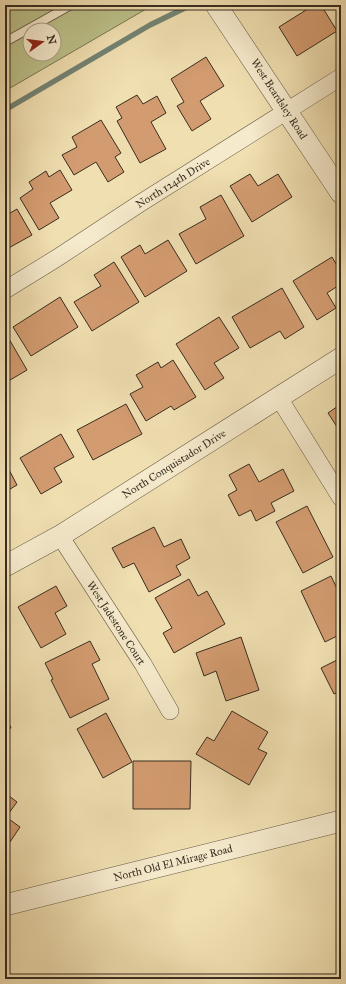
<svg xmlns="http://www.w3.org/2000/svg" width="346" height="984" viewBox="0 0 346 984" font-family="'IM FELL Great Primer',serif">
  <rect width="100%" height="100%" fill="#f0dfb1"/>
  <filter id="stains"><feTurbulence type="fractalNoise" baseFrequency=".005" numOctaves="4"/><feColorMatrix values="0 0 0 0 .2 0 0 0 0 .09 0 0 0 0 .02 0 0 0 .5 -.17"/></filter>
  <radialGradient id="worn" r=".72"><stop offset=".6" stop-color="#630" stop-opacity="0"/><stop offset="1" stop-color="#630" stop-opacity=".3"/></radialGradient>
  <!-- green -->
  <path fill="#bcc18a" stroke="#7a7756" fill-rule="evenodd" d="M5,5H153L5,91ZM30,30H54V54H30Z"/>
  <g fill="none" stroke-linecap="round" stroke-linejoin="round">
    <!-- stream -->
    <path stroke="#738373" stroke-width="5.5" d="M5,110L150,25L191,5"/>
  </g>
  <!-- building -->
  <path fill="#d39c70" stroke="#382d21" d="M314,5H321L337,31L297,56L279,27Z
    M334,5H341V17Z
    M206,57L224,86L200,101L211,119L192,131L177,106L184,102L171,79Z
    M137,95L143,104L157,96L166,113L151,122L166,149L140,163L117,121L122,118L116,107Z
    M101,120L121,153L115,157L124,172L108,182L96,162L74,175L62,155L77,147L72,137Z
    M60,170L72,190L50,203L59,218L39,230L20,198L33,189L29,182L46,171L49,177Z
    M250,174L258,186L278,174L292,197L252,222L230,186Z
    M221,195L244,236L196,264L179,234L206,219L200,207Z
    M17,209L32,235L5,250V216Z
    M168,240L187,271L145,297L121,257L140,245L145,254Z
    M332,257L341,272V284L327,293L336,308L317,320L293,281Z
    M114,262L139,302L92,331L74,302L101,286L94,275Z
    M282,288L304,327L285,339L280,331L250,348L232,317Z
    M60,297L78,327L31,356L13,327Z
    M219,317L239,348L214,363L224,378L205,390L176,344Z
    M5,332L27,370L5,383Z
    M173,360L196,397L174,410L171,406L146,421L130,394L143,387L136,375L158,362L161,368Z
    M126,404L142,434L93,460L77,430Z
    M341,404V433L328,413Z
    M61,434L74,457L54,468L62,482L41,494L20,458Z
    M5,462L17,485L5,492Z
    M249,464L259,482L283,469L294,491L271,503L275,511L256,521L251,510L239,516L228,495L237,490L229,475Z
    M307,506L333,557L303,573L276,522Z
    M154,527L164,547L181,539L190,558L176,566L181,575L149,592L134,563L123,568L112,548Z
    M331,576L341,597V634L325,642L301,591Z
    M189,579L198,596L207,591L225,624L174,653L163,633L172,628L155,598Z
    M56,586L67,606L55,613L66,634L41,648L18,607Z
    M241,637L259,690L226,701L216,671L204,676L196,653Z
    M90,641L100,660L92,664L109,699L70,718L51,680L53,679L45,663Z
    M341,658V690L334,694L321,668Z
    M232,711L268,732L258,749L267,753L249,785L196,754L207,737L214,741Z
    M106,713L132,762L103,778L77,729Z
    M5,714L11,728L5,731Z
    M133,761H191L190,809H133Z
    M5,793L17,802L6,817L20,827L8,845L5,843Z"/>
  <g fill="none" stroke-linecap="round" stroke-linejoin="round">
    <defs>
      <path id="service" d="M5,42L71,5"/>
      <path id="minor" d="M5,290L57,258L139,204L341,77
        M279,398L341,498
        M60,536L143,664L170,711"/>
      <path id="tertiary" d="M216,5L341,193
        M5,566L60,536L341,358
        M5,905L341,821"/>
    </defs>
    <!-- service casing -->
    <use href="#service" stroke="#665a45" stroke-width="10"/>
    <!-- minor casing -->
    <use href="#minor" stroke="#665a45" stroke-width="18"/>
    <!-- tertiary casing -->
    <use href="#tertiary" stroke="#665a45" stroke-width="22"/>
    <!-- service -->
    <use href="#service" stroke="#f5eacc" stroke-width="8"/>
    <!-- minor -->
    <use href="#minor" stroke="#f5eacc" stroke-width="17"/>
    <!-- tertiary -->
    <use href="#tertiary" stroke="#f5eacc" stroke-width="21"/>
  </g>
  <g text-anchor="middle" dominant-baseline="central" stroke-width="3.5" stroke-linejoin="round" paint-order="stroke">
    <!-- street labels -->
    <g font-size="11" fill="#382d21" stroke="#f5eacc">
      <text transform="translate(279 99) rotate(57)">West Beardsley Road</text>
      <text transform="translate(173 183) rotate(-32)">North 124th Drive</text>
      <text transform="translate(174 464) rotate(-32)">North Conquistador Drive</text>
      <text transform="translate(116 623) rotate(57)">West Jadestone Court</text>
      <text transform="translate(173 863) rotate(-14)">North Old El Mirage Road</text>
    </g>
  </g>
  <!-- margin -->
  <rect width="346" height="984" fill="none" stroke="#f0dfb1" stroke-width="20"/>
  <rect x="6" y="6" width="334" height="972" fill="none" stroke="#382d21" stroke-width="2"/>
  <rect x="10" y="10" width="326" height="964" fill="none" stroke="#382d21"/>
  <!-- north arrow -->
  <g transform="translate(42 42) rotate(76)"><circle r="19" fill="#f5eacc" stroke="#a99e88"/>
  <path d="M0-3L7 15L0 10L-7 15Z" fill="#8f2418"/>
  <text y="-6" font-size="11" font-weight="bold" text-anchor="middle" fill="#382d21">N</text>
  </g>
  <rect width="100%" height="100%" filter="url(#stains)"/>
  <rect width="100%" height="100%" fill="url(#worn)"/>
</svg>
